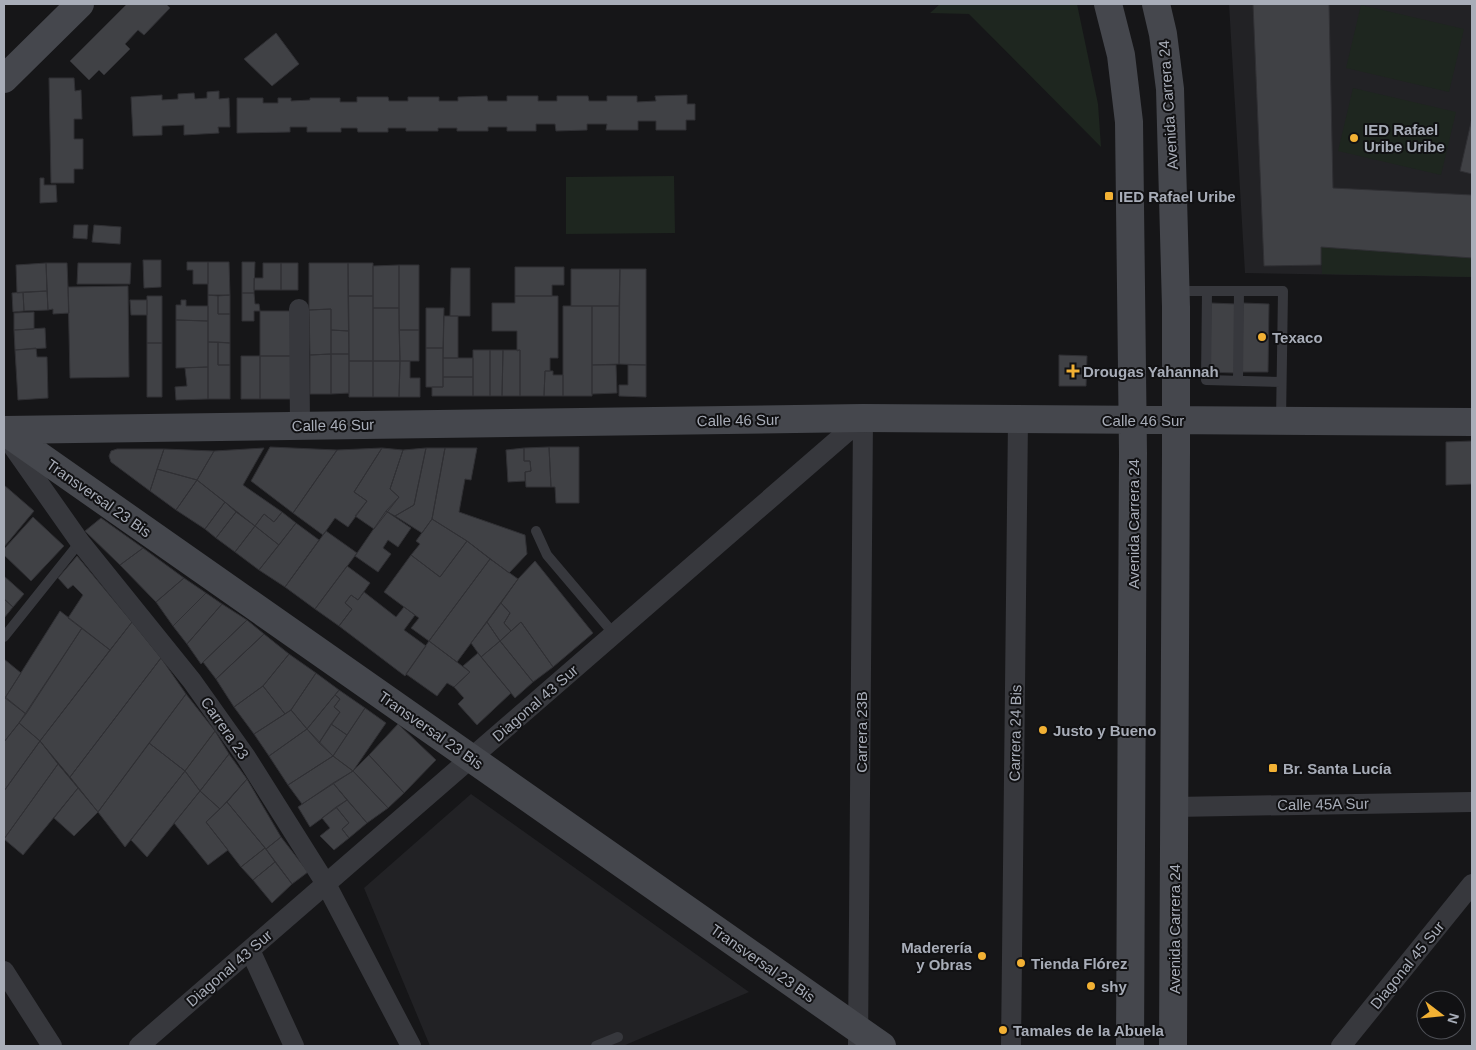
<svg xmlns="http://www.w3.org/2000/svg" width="1476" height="1050" viewBox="0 0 1476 1050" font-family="Arial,sans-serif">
  <rect width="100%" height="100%" fill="#161618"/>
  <!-- built -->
  <path fill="#222225" d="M1229,4H1472V277L1245,273Z
    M471,794L749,992L623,1046H430L364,888Z"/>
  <!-- green -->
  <path fill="#1e261f" d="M940,4H1077L1098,104L1101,147L969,14L930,13Z
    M1361,5L1464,29L1449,92L1346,68Z
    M1353,88L1456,112L1441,175L1338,151Z
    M674,176L675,233L566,234V177Z
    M1321,247L1472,258V277L1322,274Z"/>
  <!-- building -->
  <path fill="#404145" stroke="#303034" d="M127,4H166L170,8L144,35L138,30L125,44L130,49L104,75L99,70L89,80L70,61Z
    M1253,4H1329L1333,188L1472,195V258L1321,247V265L1264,266Z
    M276,33L299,64L272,86L244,59Z
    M49,78H74L75,91L81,90L82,119H74V139H83V169H74V183H51Z
    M219,91V99L229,98L230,127H218L219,133L184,135V125L162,126V135L133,136L131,97L162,95V100L178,99V94L194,93L195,99L207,98V92Z
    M687,95V104H695V120H686V130H656V121H638V130H606L607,124H587V130L556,131L555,124H536V131H507V127H488V131H457V128H438V131H406V128H388V132H358L357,128H341V132H307V127H290V132L237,133V98H263V103H278V98H291V101L310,100V98H340V102H357V97H388L389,101H408V97H439V101H458V97L487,96L488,101H507V96H538V101H557V96H588L589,101H607V96H637V102L656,101L655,96Z
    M1472,118V174L1460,171Z
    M40,178H44V185H56L57,202L40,203Z
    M74,225H88L87,239L73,238Z
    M94,225L121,227L120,244L92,242Z
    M143,260H161V287L144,288Z
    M187,262H208V284H193V270H187Z
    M208,262H229L230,295H208Z
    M242,262H255L254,293H242Z
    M46,263L47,291L17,293L16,265Z
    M46,263H67L69,313L53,314V309L48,310Z
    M78,263H131L130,284H77Z
    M263,263H281V290H254V278H263Z
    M281,263H298V290H281Z
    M309,263H348L349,331L331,330V309L309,310Z
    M348,263H373V296H348Z
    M399,265V308H373V266Z
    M399,265H419V330H399Z
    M515,267H564V285H552V296H515Z
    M451,268H470V316H450Z
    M571,269H620L619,306H571Z
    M620,269H646V365L619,364Z
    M128,286L129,377L70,378L68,287Z
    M47,291L48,310L24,311L23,292Z
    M23,292L24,311L13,312L12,293Z
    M242,293H254L255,304H259L260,311H254V321H242Z
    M208,295L218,296V314H230V343L208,342Z
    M230,295V314H218V296Z
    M147,296H162V343H147Z
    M348,296H373V361H349Z
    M515,296H558V358H550V371H545L544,396H520V350L517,351V331H492V303H515Z
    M130,300H147V315H131Z
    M181,300H186V306H208V321L176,320V305H181Z
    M1211,303L1236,304L1235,373L1210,372Z
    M1243,303L1269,304L1268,372H1242Z
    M563,306H592V396H563Z
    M592,306H619V364L592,365Z
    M373,308H399L400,361H373Z
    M426,308H444L443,348H426Z
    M331,309V354L310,355L309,310Z
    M260,311H294V356H260Z
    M34,312V329L14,330V313Z
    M444,316H458V358H443Z
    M176,320L208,321V367L176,368Z
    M45,328L46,348L15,350L14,330Z
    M331,330L349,331V354H331Z
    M399,330H419V361H400Z
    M208,342H218V365H230V399H208Z
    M218,342L230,343V365H218Z
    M147,343H162V397H147Z
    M36,348L37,357H47L48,398L18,400L15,350Z
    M426,348H443V387H426Z
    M473,350H490V396H473Z
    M490,350H503L502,396H490Z
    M503,350H520V396H502Z
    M331,354V394H310V355Z
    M331,354H349V393L331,394Z
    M1059,355L1087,356L1086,386H1059Z
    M241,356H260V399H241Z
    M260,356H294V399H260Z
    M443,358H473V377H443Z
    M349,361H373V397H349Z
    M373,361H400L399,397H373Z
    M400,361H410V378H420V397H399Z
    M592,365H616L617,393L592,394Z
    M628,365H646V397L619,396V385H628Z
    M208,367V399L176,400L175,387L187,386L185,368Z
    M545,371H553V375H563V396H544Z
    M443,377H473V396H432V387H443Z
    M1472,441V484L1446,485V442Z
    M270,447L337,450L293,513L251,481Z
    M549,447H579V503H556L555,487H551Z
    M549,447L551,487H526L525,472L531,471L530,461H524V448Z
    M264,448L243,485L282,512L274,522L264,514L255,526L197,480L214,451Z
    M382,448L354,492L367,501L348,527L335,518L323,535L293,513L337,450Z
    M382,448L403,450L390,489L399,497L374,529L355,516L367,501L354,492Z
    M426,448H445L432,519L422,533L395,516L414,505Z
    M426,448L414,505L395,516L386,511L399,497L390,489L403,450Z
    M445,448H477L471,480L465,479L459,512L525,535L527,554L509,573L467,541L432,519Z
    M524,448V461H530L531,471L525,472V481L508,482L506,450Z
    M117,449H164L150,491L111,462L109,456L111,451Z
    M164,449L214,451L197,480L157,469Z
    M157,469L197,480L176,510L150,491Z
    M197,480L225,502L205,529L176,510Z
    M4,485L34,511L4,547Z
    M225,502L236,512L216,538L205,529Z
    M386,511L411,528L398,547L388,540L383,548L391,554L378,572L355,556Z
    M236,512L255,526L235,552L216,538Z
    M282,512L296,523L279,545L255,526L264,514L274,522Z
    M33,517L64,546L31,581L4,555V549Z
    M101,518L143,548L120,565L85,531Z
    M432,519L467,541L440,577L411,555L420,544L416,541Z
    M296,523L319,540L285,587L259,570Z
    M255,526L279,545L259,570L235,552Z
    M326,531L357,553L315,609L285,587Z
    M467,541L490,559L429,641L411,628L419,618L384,592L411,555L440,577Z
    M143,548L184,578L156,602L120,565Z
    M77,556L132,622L110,650L68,618L83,595L73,585L68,589L58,578Z
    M490,559L518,579L457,662L429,641Z
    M535,561L593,633L553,667L521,622L511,631L504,623L510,613L501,603L518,579Z
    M347,566L370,583L358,600L351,595L345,603L352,609L339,626L315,609Z
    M4,576L24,594L13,607L4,599Z
    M184,578L206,593L173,626L156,602Z
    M364,592L396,617L404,607L415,615L404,630L426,646L405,676L339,626L352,609L345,603L351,595L358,600Z
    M206,593L222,604L187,644L173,626Z
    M4,599L13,607L4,618Z
    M501,603L510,613L504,623L511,631L500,641L487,622Z
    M222,604L247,620L201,664L187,644Z
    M60,611L82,628L26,714L5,698Z
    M247,620L264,634L216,679L203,662Z
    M132,622L161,658L70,777L40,741Z
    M487,622L500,641L481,657L471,643Z
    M521,622L553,667L533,682L500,641Z
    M82,628L110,650L40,741L19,723Z
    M264,634L289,654L263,686L234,707L216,679Z
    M429,641L470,672L454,687L447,683L437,696L406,674Z
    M500,641L533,682L515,698L481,657Z
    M478,653L511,693L477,725L458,704L464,698L454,687L470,672L463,666Z
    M289,654L316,673L291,710L285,714L263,686Z
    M161,658L186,694L98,812L70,777Z
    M4,659L21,673L5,698L4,696Z
    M316,673L339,690L307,729L291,710Z
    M263,686L285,714L254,734L234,707Z
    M339,690L365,708L347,735L331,724L340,712L334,707L340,699L335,695Z
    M186,694L215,731L185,771L149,743Z
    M335,695L340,699L334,707L340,712L319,743L307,729Z
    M4,696L26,714L4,742Z
    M365,708L386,723L353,771L333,756Z
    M291,710L307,729L269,756L254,734Z
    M19,723L40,741L4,791V742Z
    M331,724L347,735L333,756L319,743Z
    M398,724L436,760L404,793L369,755Z
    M307,729L333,756L288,785L269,756Z
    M215,731L229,754L200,791L185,771Z
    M40,741L58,764L4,839V791Z
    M149,743L185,771L125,847L98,812Z
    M229,754L247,779L220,809L200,791Z
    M369,755L404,793L388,808L353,771Z
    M333,756L353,771L302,804L288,785Z
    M58,764L78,788L23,855L4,839Z
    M185,771L200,791L147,857L131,840Z
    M353,771L388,808L367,823L333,783Z
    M247,779L281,837L266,849L227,802Z
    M333,783L347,800L310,827L298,807Z
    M78,788L98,812L74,836L54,818Z
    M200,791L220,809L206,822L228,850L208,865L174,823Z
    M347,800L367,823L349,838L342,829L349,823L336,807Z
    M227,802L265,848L241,867L206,822Z
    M336,807L349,823L342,829L349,838L334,850L320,836L330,828L322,818Z
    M281,837L308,872L292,884L266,849Z
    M265,848L275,862L253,880L241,867Z
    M275,862L292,884L272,903L253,880Z"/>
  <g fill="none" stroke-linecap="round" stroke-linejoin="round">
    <!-- lane -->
    <path stroke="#37383d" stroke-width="10" d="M1175,291H1283L1281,420
      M1207,291L1206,380L1281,382
      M1238,381L1239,291
      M536,531L547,555L614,634
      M4,637L80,542
      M596,1046L618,1037"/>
    <!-- street -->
    <path stroke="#37383d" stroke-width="20" d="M299,309L300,426
      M9,441L80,542L192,681L246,757L326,884L411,1046
      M1174,807L1472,802
      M250,950L294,1046
      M4,971L52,1046
      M139,1046L863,418
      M858,1046L863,418
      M1011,1046L1018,419
      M1341,1046L1472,884"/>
    <!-- secondary -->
    <path stroke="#45474d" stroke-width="28" d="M1108,4L1121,55L1129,122L1133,453L1130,1046
      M1156,4L1163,34L1170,89L1176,307V453L1173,1046
      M4,79L80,4
      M4,430L863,418L1472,422
      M4,431L882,1046"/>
  </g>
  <!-- markers -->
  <g fill="#f2b134" stroke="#111113" stroke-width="2">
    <circle cx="1354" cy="138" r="5"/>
    <rect x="1104" y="191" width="10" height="10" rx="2.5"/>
    <circle cx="1262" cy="337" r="5"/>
    <path d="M1070.5 363.5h5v5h5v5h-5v5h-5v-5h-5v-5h5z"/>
    <circle cx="1043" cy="730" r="5"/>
    <rect x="1268" y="763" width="10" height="10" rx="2.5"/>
    <circle cx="982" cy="956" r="5"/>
    <circle cx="1021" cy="963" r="5"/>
    <circle cx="1091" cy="986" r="5"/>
    <circle cx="1003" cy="1030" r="5"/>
  </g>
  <g text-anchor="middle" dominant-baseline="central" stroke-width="4" stroke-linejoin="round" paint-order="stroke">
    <!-- street labels -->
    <g font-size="15" fill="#a8adb8" stroke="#111113">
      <text transform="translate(1168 105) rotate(-94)">Avenida Carrera 24</text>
      <text transform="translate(738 420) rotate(-1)">Calle 46 Sur</text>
      <text x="1143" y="420">Calle 46 Sur</text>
      <text transform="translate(333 425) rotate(-1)">Calle 46 Sur</text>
      <text transform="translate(99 498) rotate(35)">Transversal 23 Bis</text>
      <text transform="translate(1133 524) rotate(-90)">Avenida Carrera 24</text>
      <text transform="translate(535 703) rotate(-41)">Diagonal 43 Sur</text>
      <text transform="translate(225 728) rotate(55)">Carrera 23</text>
      <text transform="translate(431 730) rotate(35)">Transversal 23 Bis</text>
      <text transform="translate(861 732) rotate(-90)">Carrera 23B</text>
      <text transform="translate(1015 733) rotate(-89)">Carrera 24 Bis</text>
      <text transform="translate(1323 804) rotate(-1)">Calle 45A Sur</text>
      <text transform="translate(1174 929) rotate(-90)">Avenida Carrera 24</text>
      <text transform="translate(763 963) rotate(35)">Transversal 23 Bis</text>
      <text transform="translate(1407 965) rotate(-51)">Diagonal 45 Sur</text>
      <text transform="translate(229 968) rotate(-41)">Diagonal 43 Sur</text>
    </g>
    <!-- poi labels -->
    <g font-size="15" font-weight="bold" fill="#a8adb8" stroke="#111113" text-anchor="start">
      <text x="1364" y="129">IED Rafael<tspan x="1364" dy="17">Uribe Uribe</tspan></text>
      <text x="1119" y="196">IED Rafael Uribe</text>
      <text x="1272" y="337">Texaco</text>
      <text x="1083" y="371">Drougas Yahannah</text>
      <text x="1053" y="730">Justo y Bueno</text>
      <text x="1283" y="768">Br. Santa Lucía</text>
      <text x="972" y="947" text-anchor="end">Maderería<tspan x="972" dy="17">y Obras</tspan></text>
      <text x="1031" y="963">Tienda Flórez</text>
      <text x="1101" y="986">shy</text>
      <text x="1013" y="1030">Tamales de la Abuela</text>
    </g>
  </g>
  <!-- border -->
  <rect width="1476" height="1050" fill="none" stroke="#a8adb8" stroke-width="10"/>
  <!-- north arrow -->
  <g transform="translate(1441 1015) rotate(106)"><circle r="24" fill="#111113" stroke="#4d4f55"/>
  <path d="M0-4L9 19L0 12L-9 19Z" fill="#f2b134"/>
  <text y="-8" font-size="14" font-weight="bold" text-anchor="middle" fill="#a8adb8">N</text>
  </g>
</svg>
